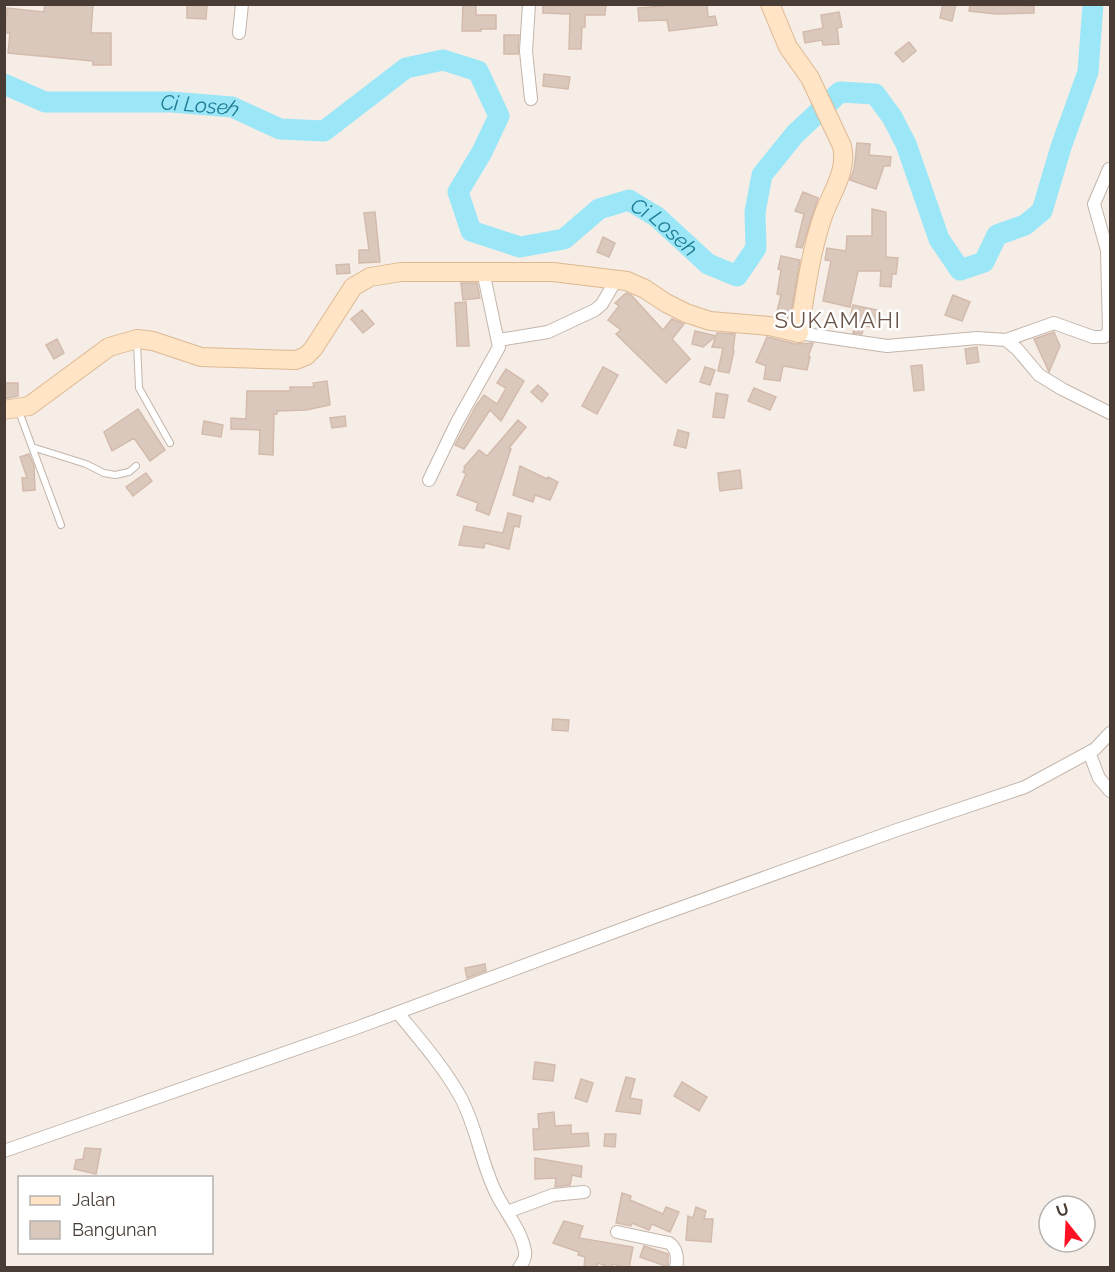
<svg xmlns="http://www.w3.org/2000/svg" width="1115" height="1272" viewBox="0 0 1115 1272" font-family="Raleway,sans-serif">
  <rect width="100%" height="100%" fill="#f5ede6"/>
  <g fill="none" stroke-linecap="round" stroke-linejoin="round">
    <!-- river -->
    <path stroke="#9be7f8" stroke-width="21" id="s1" d="M4,84L45,102H171L232,107L280,129L324,131L406,68L443,60L478,71L499,116L482,152L458,192L471,231L520,247L564,239L599,209L629,200L657,217L708,264L737,276L756,248L755,212L762,175L795,134L840,92L875,94L892,117L906,144L939,239L960,270L984,262L997,235L1025,225L1042,211L1061,147L1088,72L1093,4"/>
  </g>
  <!-- building -->
  <path fill="#dbc8bd" stroke="#d3bbac" stroke-width="1.5" d="M45,4H93L91,33H111V65H93V61L8,53L10,33H5L7,8L44,12Z
    M187,4H207L206,19L187,18Z
    M463,4H476V15H496V29H481V31H462Z
    M543,4H606L605,15H585V27H582L581,49H569L570,14L543,13Z
    M665,4H707L708,17L715,16L717,25L669,31L667,20L639,21L638,8L665,6Z
    M943,4H956L952,21L940,18Z
    M970,4L1034,6V13L996,14L969,11Z
    M839,12L842,27L837,28L839,44L823,45L822,40L805,43L803,32L823,28L821,15Z
    M504,35H519L518,54H504Z
    M909,42L916,51L903,62L895,53Z
    M544,74L570,77L568,89L543,86Z
    M857,143L870,144L869,155L891,157L890,166H884L876,189L850,180L854,169Z
    M803,192L818,198L802,248L796,247L804,214L795,211Z
    M872,209L886,212V257L898,258L896,274H892L891,287L880,286L881,271H858L850,307L823,301L831,261L825,260L827,248L846,251L847,236H872Z
    M375,212L380,262L359,263V250H369L364,213Z
    M603,237L615,243L609,257L597,252Z
    M781,256L800,260L790,319L776,316L781,295L777,294L781,270L778,269Z
    M349,264L350,273L337,274L336,265Z
    M461,283H477L480,298L463,300Z
    M626,293L631,295L663,330L672,319L684,324L672,339L690,359L666,383L616,334L621,330L608,320L619,306L615,303Z
    M953,295L970,302L962,321L945,315Z
    M466,302L469,346H457L455,303Z
    M853,305L882,311L878,328L864,326L862,334L853,333L855,325L849,323Z
    M362,310L374,324L363,333L351,319Z
    M695,331L716,336L703,347L692,344Z
    M1054,332L1060,346L1049,372L1034,339Z
    M717,333L735,334L733,351H734L729,373L718,371L723,348L712,347Z
    M767,337L796,344L813,343L808,357H810L807,370L783,366L780,381L764,379L766,366L756,362Z
    M57,339L64,353L54,359L46,345Z
    M977,347L979,362L967,364L965,349Z
    M922,365L924,390L914,391L911,366Z
    M603,367L618,375L597,414L582,406Z
    M705,367L715,370L710,385L700,382Z
    M506,369L524,381L501,421L490,410L464,449L455,445L476,406L484,395L497,404L506,388L497,383Z
    M327,381L330,405L306,410L277,411V414H274L273,455L259,454L260,430L231,429V418L246,419L247,391H290V387H314L313,383Z
    M4,383H18V396L4,399Z
    M538,385L548,394L542,402L531,392Z
    M754,388L776,397L770,410L748,401Z
    M716,393L728,395L724,418L713,417Z
    M138,409L165,450L150,461L134,438L112,451L104,432Z
    M345,416L346,426L332,428L330,418Z
    M518,420L526,427L509,448L511,449L489,515L476,510L478,503L457,495L466,474L463,472L465,468L464,467L479,450L487,456Z
    M204,421L223,425L221,437L202,434Z
    M678,430L689,433L686,448L674,445Z
    M29,454L34,466L35,490L23,491L22,478H27L20,457Z
    M520,466L547,479L548,477L558,482L550,500L535,495L533,502L513,495Z
    M740,470L742,488L720,491L718,473Z
    M146,473L152,481L133,496L126,487Z
    M508,513L521,516L519,527L514,526L509,549L485,543L484,548L459,545L464,526L503,533Z
    M553,719L569,720L568,731L552,730Z
    M485,964L486,971L467,978L465,968Z
    M535,1062L555,1065L553,1081L533,1079Z
    M626,1077L635,1079L630,1098L642,1100L640,1114L616,1111Z
    M581,1079L593,1083L587,1102L575,1098Z
    M682,1082L707,1097L699,1111L674,1096Z
    M554,1112L555,1126L571,1125V1134L588,1133L589,1146L534,1150L533,1129H539L538,1114Z
    M605,1134H616L615,1147L604,1146Z
    M85,1148L101,1149L96,1174L74,1169L76,1160L83,1159Z
    M535,1158L582,1166L581,1177L572,1175L570,1185L555,1187L556,1178L535,1179Z
    M622,1193L631,1196L630,1200L663,1214L666,1207L679,1212L670,1232L652,1224L649,1230L632,1223L631,1226L616,1223Z
    M696,1207L706,1211L704,1219H713L711,1242L686,1240L688,1216L693,1218Z
    M564,1221L583,1226L579,1238L633,1247L629,1268L613,1264L611,1268L598,1263L597,1268H584L585,1257L578,1255L579,1252L553,1243Z
    M644,1246L668,1254V1267L640,1257Z"/>
  <g fill="none" stroke-linecap="round" stroke-linejoin="round">
    <defs>
      <path id="lane" d="M137,343L139,388L170,443
        M18,409L61,525
        M32,447L86,464L104,473L115,475L129,472L136,466"/>
      <path id="street" d="M529,4L526,51L531,99
        M239,33L242,4
        M799,333L887,346L977,338L1006,340L1017,349L1039,375L1062,389L1110,413
        M499,340L548,332L595,310L602,304L616,280
        M1006,340L1054,323L1093,337H1104L1109,331L1107,250L1094,204L1109,169
        M429,480L456,424L499,347L483,271
        M1089,752L1099,778L1110,791
        M398,1013C420,1040 444,1067 461,1098C477,1128 481,1163 496,1193C505,1212 521,1229 525,1251C526,1258 523,1262 519,1268
        M4,1151L356,1028L652,918L897,830L1025,787L1095,749L1110,733
        M507,1212L553,1195L584,1192
        M617,1232L669,1243C677,1248 678,1259 676,1268"/>
      <path id="secondary" d="M4,410L29,406L109,347L137,339L153,341L201,357L296,360L306,356L313,349L353,287L370,277L401,272H553L627,281L645,289L666,303L686,313L710,321L769,326L799,333C805,294 810,254 823,216C831,193 848,171 842,146L810,78L788,47L770,4"/>
    </defs>
    <!-- lane casing -->
    <use href="#lane" stroke="#c4b5aa" stroke-width="8"/>
    <!-- street casing -->
    <use href="#street" stroke="#c4b5aa" stroke-width="14"/>
    <!-- secondary casing -->
    <use href="#secondary" stroke="#ddb992" stroke-width="20"/>
    <!-- lane -->
    <use href="#lane" stroke="#fff" stroke-width="6"/>
    <!-- street -->
    <use href="#street" stroke="#fff" stroke-width="12"/>
    <!-- secondary -->
    <use href="#secondary" stroke="#ffe4c5" stroke-width="18"/>
  </g>
  <g text-anchor="middle" dominant-baseline="central" stroke-width="5" stroke-linejoin="round" paint-order="stroke">
    <!-- water labels -->
    <g font-size="21" font-style="italic" fill="#1d7c94" stroke="#fff">
      <text stroke="none"><textPath href="#s1" startOffset="200">Ci Loseh</textPath></text>
      <text stroke="none"><textPath href="#s1" startOffset="902">Ci Loseh</textPath></text>
    </g>
    <!-- quarter labels -->
    <g font-size="22" letter-spacing="1.5" fill="#6c574a" stroke="#fff">
      <text x="838" y="320">SUKAMAHI</text>
    </g>
  </g>
  <!-- border -->
  <rect width="1115" height="1272" fill="none" stroke="#483c34" stroke-width="12"/>
  <!-- legend -->
  <rect x="18" y="1176" width="195" height="78" fill="#ffffff" stroke="#b6b1ae" stroke-width="1.5"/>
  <rect x="30" y="1196" width="30" height="9" fill="#ffe4c5" stroke="#b6b1ae" stroke-width="1.5"/>
  <text x="72" y="1206" font-size="18" fill="#483c34">Jalan</text>
  <rect x="30" y="1221" width="30" height="18" fill="#dbc8bd" stroke="#b6b1ae" stroke-width="1.5"/>
  <text x="72" y="1236" font-size="18" fill="#483c34">Bangunan</text>
  <!-- north arrow -->
  <g transform="translate(1067 1224) rotate(342)"><circle r="28" fill="#ffffff" stroke="#b6b1ae" stroke-width="1.5"/>
  <path d="M0-4.5L10 22L0 15L-10 22Z" fill="#ff1224"/>
  <text y="-9" font-size="16" font-weight="bold" text-anchor="middle" fill="#483c34">U</text>
  </g>
</svg>
